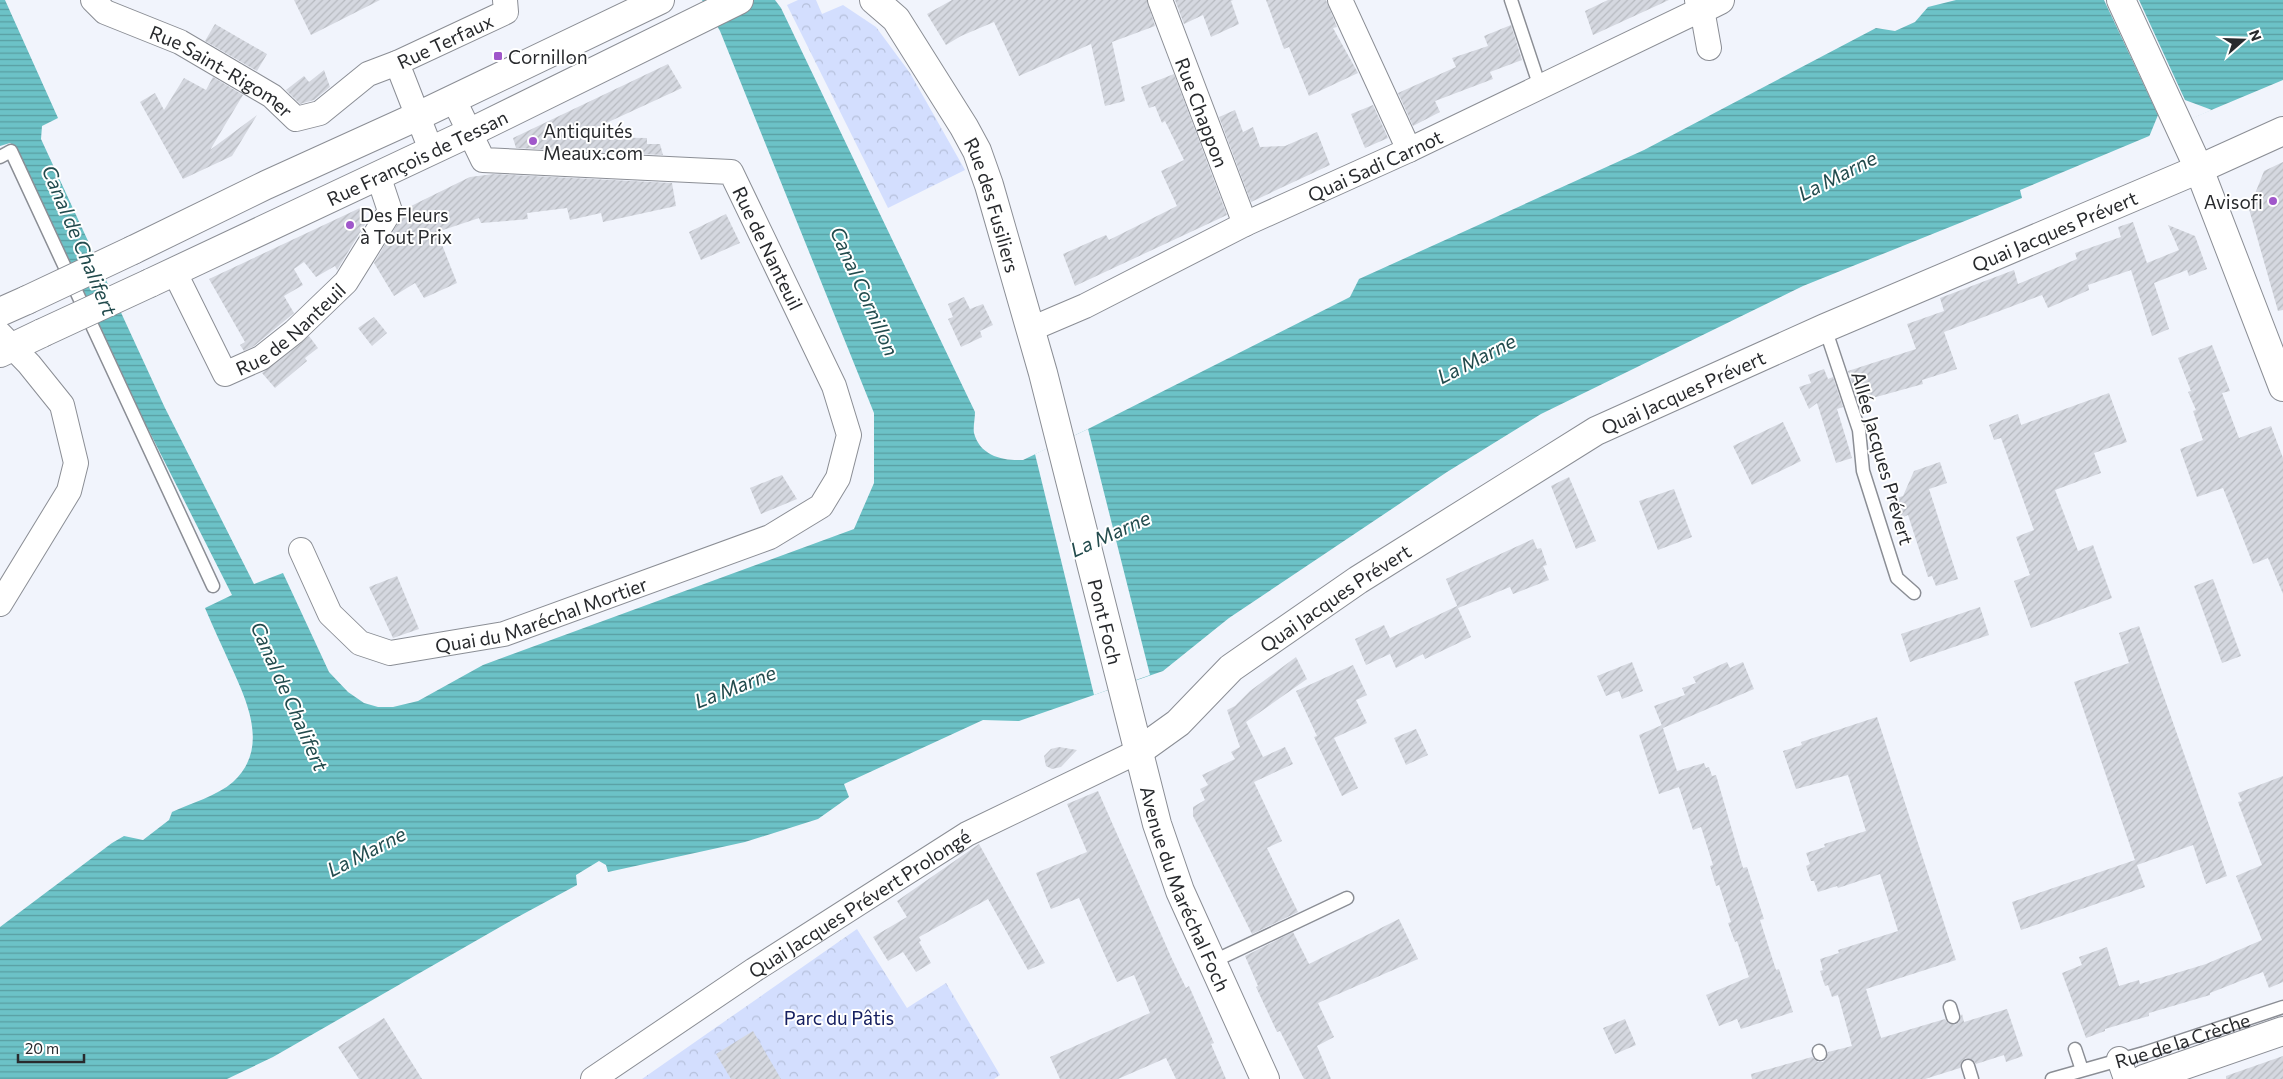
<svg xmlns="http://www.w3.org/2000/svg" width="2283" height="1079" viewBox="0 0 2283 1079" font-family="Commissioner,sans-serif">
  <defs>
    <pattern id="forest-crowns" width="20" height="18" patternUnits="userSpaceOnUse" patternTransform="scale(1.25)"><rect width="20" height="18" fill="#d3defe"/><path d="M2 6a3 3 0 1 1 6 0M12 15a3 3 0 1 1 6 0" fill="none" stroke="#b5bfda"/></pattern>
    <pattern id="water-rules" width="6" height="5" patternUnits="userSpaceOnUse" patternTransform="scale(1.25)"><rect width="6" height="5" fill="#6cc2c7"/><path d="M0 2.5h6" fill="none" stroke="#599ea2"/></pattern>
    <pattern id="building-hatch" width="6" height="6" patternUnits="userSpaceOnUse" patternTransform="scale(1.25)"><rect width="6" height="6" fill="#d5d8e0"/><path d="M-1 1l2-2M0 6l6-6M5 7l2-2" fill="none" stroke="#b7bac0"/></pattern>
  </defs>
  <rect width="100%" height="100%" fill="#f1f4fc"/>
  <!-- forest -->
  <path fill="url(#forest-crowns)" d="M798,0H816L822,14L843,5L876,27L910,73L965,170L888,208L787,5Z
    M857,929L907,1008L946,983L1000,1075L994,1079H642Z"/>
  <!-- water -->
  <path fill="url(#water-rules)" d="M0,0H5L58,118L42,126L41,139L165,408L254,584L283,573L329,672L348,692L364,703L378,707H393L418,701L483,665L854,529L874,483V413L720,31L702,0H775L781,8L975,412C975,419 973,427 974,433C980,456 1003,461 1023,460L1088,429L1350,297L1359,279L1644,150L1876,28L1895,31L1915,22L1928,7L1956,0H2283V80L2020,190L2022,198L1803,286L1541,414L1447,472L1229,618L1163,671L1019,721L983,720L844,784L849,797L818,819L745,842L608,872L606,865L599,861L576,875L577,885L514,919L273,1057L227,1079H0V927L112,843L124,836L143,840L169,820L172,812C191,803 217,796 233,782C270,748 247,701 230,664C222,646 213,627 205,608L232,595L146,425L20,154L16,147L10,143L0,146Z"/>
  <!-- pier -->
  <path fill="#f1f4fc" d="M2104,0H2139L2185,100L2212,110L2149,137L2158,115Z
    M1088,429L1150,675L1094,695L1035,454Z"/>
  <!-- building -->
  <path fill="url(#building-hatch)" d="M294,0H380L311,35Z
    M952,0H1147L1155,26L1112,42L1125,101L1105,106L1091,44L1019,76L994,22L961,36L946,45L927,14Z
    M1175,0H1233L1231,1L1239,24L1211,37L1203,15L1184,24Z
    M1266,0H1326L1337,27L1333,28L1358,73L1309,96L1289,47L1284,49Z
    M1608,0H1669L1593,35L1585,11Z
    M215,24L267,54L257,71L205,41Z
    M1511,25L1522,60L1490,72L1493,79L1435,101L1440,112L1413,126L1398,93L1456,67L1452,58L1488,46L1484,36Z
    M668,64L682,88L576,137L647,138V144H660L663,155L516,148L513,138Z
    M324,70L330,87L314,100L300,104L286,90L304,76L309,82Z
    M1174,74L1227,215L1075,286L1063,254L1106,235L1109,240L1177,206L1161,171L1184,160L1165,121L1162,123L1155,106L1149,108L1141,87Z
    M213,77L243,95L210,150L257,115L232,156L183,179L140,102L155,93L164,110L184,78L206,90Z
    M1373,105L1388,138L1365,148L1351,114Z
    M1235,110L1243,132L1253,127L1260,147L1285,146L1317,132L1330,165L1251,202L1219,117Z
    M2283,162V310L2278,311L2249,209L2264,171Z
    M494,174L672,183L676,206L603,222L601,213L570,220L567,208L527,213L528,219L518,220L481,223L479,218L437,232L457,283L424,298L415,283L394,296L374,263L407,208L470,177Z
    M360,208L367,221L337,270L335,266L316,277L304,262L294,269L303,285L284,296L294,313L254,346L244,351L240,345L245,342L209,279Z
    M726,214L740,243L701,260L689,232Z
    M2133,222L2147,263L2179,250L2168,225L2195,236L2207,269L2189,276L2187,270L2154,283L2169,329L2152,336L2131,270L2088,285L2089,290L2048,308L2042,295L1944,332L1957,369L1922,380L1923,384L1858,402L1848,371L1916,349L1907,324L1944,311L1940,298L2014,270L2018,284L2077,259L2075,253L2121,237L2118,227Z
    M964,297L970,309L983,304L993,325L980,331L982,337L961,347L948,319L953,317L948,304Z
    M374,317L387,333L372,346L358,328Z
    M309,336L318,348L305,358L307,361L275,388L262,373Z
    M2212,345L2230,391L2222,393L2239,438L2271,426L2283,458V594L2268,558L2253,564L2223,488L2197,497L2180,449L2203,440L2193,411L2196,410L2188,392L2191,391L2178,358Z
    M1824,369L1828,379L1833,377L1843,407L1837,409L1852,458L1836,463L1817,403L1809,409L1799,387L1811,383L1808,375Z
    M2109,393L2127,442L2094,453L2101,473L2055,490L2078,551L2093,545L2112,598L2031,628L2014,581L2030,575L2016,537L2034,530L2001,438L1994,440L1989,425L2018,414L2021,425Z
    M1783,422L1801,461L1752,485L1733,446Z
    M1940,462L1947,483L1929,489L1958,579L1936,586L1932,576L1928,577L1908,515L1896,520L1890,500L1903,496L1914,471Z
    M782,475L797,499L761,514L750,488Z
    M1569,477L1596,541L1576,549L1551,486Z
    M1674,489L1692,537L1658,550L1639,501Z
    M1533,539L1537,549L1541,548L1547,565L1543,566L1549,580L1513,594L1510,587L1458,608L1446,579Z
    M397,576L419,629L393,638L369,587Z
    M2213,579L2241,656L2222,663L2194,586Z
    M1457,606L1471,637L1425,659L1423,654L1396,668L1390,654L1366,665L1355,639L1384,625L1390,638Z
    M1980,607L1989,635L1910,662L1901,634Z
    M2139,626L2227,876L2206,884L2193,845L2137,865L2145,887L2021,930L2012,902L2135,860L2074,682L2129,663L2119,633Z
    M1296,657L1307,679L1246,722L1263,757L1285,747L1293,764L1254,782L1282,841L1267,848L1298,912L1252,934L1193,816V807L1205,800L1200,789L1208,785L1202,775L1235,759L1231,752L1240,747L1227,710L1235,706L1250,691Z
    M1632,662L1643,691L1622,699L1619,691L1606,696L1597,676Z
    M1727,662L1730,668L1743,662L1754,689L1663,728L1654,706L1685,695L1682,688L1696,683L1693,677Z
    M1353,665L1367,695L1356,700L1367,723L1334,738L1358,788L1342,796L1314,737L1317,736L1296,691Z
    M1877,717L1956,960L1866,989L1881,1038L1945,1019L1948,1023L1955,1025L1959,1022L1962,1014L1964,1022L2007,1009L2023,1056L2006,1062L2004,1055L1976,1064L1973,1060L1966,1058L1962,1061L1960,1068L1925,1079H1752L1751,1074L1812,1057L1818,1062H1823L1826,1059L1828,1052L1852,1046L1838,995L1832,997L1828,985L1825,986L1820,971L1823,970L1820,959L1839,953L1838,950L1898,931L1880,874L1838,888L1837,886L1818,892L1814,881H1811L1806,866L1810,864L1806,853L1825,847L1824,844L1866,831L1848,775L1796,789L1783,751L1802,745L1801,742Z
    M1662,725L1677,771L1704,763L1706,768L1709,767L1712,776L1716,775L1743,868L1747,867L1764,919L1760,920L1776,970L1779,969L1793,1012L1741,1029L1737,1019L1719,1026L1706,995L1749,977L1737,941L1735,942L1728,923L1731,922L1719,885L1716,886L1710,866L1713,865L1701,827L1693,830L1679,787L1659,794L1639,735Z
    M1416,729L1428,755L1406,765L1394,738Z
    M1059,747L1077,750L1061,767L1052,769L1046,766L1044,756L1051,749Z
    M2283,776V982L2269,988L2263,972L2210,993V995L2149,1013V1016L2105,1029V1031L2086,1038L2062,973L2082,965L2079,957L2107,947L2119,986L2139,980L2140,984L2206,964L2262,940L2236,876L2262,865L2238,802L2242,801L2238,793Z
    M1098,791L1172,959L1186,988L1189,986L1214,1043L1211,1044L1226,1079H1176L1166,1058L1118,1079H1060L1050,1057L1150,1013L1134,975L1117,982L1079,898L1051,909L1036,873L1087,852L1067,804Z
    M979,844L1045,963L1028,970L988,899L919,937L921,941L919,942L931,963L916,972L903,952L888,961L873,937L907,917L897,901Z
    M1399,919L1418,959L1318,1003L1334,1037L1317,1046L1331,1079H1304L1280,1031L1277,1032L1256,987L1258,986L1245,956L1293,932L1309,964Z
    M384,1018L422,1079H359L338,1047Z
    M1625,1019L1636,1045L1615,1054L1603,1028Z
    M753,1031L781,1079H731L716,1054Z
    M2283,1056V1079H2226V1076Z"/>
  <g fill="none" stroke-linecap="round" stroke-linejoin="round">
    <defs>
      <g id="service">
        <path d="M1511,0L1540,87"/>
        <path d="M0,157L11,151L213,586"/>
        <path d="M1825,328L1859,430L1863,471L1897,578L1914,593"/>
        <path d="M1212,962L1347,898"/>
        <path d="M1950,1007L1953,1017"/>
        <path d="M2075,1049L2082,1070"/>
        <path d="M1819,1051L1820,1054"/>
        <path d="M1968,1066L1972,1079"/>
        <path id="s1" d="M2052,1079L2144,1053L2283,1007"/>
      </g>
      <g id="minor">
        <path id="s2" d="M93,0L105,12L180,42L272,96L296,119L320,113L368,74L397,63"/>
        <path id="s3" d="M1160,0L1245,224"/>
        <path d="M1340,0L1409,150"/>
        <path id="s4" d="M431,150L397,63L506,12L505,0"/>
        <path id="s5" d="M174,271L225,374L261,358L294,332L346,282L390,211L378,175"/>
        <path id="s6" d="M1031,329L1085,306L1245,224L1409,150L1702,9L1709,48"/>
        <path d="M0,334L29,364L62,405L76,463L69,491L0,604"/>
        <path id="s7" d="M301,550L330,614L360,643L390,653L504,634L770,537L821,506L838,478L849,435L834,386L731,172L483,160L453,98"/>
        <path d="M2119,1059L2126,1079"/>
        <path id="s8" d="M593,1079L754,970L967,834L1139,751"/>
      </g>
      <path id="tertiary" d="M2144,1079L2283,1031"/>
      <g id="secondary">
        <path id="s9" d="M874,0L896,19L964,127L977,151L989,185L1043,373L1157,824L1180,891L1265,1079"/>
        <path d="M1699,0L1702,9L1720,0"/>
        <path d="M2121,0L2199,169L2283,387"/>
        <path d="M133,250L266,185L418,116L660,0"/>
        <path id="s10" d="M150,283L471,132L739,0"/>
        <path d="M0,312L27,300"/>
        <path d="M0,353L42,333"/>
        <path id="s11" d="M1139,751L1178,723L1231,668L1358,580L1596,431L1825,328L2199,169L2283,131"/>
      </g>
    </defs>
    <!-- service casing -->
    <use href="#service" stroke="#8b8e95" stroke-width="15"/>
    <!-- minor casing -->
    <use href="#minor" stroke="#8b8e95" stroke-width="26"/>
    <!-- tertiary casing -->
    <use href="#tertiary" stroke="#8b8e95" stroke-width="30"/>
    <!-- secondary casing -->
    <use href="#secondary" stroke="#8b8e95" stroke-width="30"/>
    <!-- service -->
    <use href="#service" stroke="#fff" stroke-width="12"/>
    <!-- minor -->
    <use href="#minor" stroke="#fff" stroke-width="24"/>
    <!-- tertiary -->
    <use href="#tertiary" stroke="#fff" stroke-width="28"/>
    <!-- secondary -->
    <use href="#secondary" stroke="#fff" stroke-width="28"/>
    <defs>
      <path id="secondary-bridge" d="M27,300L133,250
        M42,333L150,283"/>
    </defs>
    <!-- secondary-bridge casing -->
    <use href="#secondary-bridge" stroke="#8b8e95" stroke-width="30" stroke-linecap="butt"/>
    <!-- secondary-bridge -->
    <use href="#secondary-bridge" stroke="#fff" stroke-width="28"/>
  </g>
  <!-- markers -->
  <g fill="#a057ca" stroke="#fff" stroke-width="2">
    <rect x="493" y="51" width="10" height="10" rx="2.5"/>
    <circle cx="533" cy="141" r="5"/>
    <circle cx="2273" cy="201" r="5"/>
    <circle cx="350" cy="225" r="5"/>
  </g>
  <g text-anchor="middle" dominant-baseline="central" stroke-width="4" stroke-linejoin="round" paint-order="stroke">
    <!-- street labels -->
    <g font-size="19" fill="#282a2d" stroke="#fff">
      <text stroke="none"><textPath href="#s4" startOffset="146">Rue Terfaux</textPath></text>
      <text stroke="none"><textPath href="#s2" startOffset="148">Rue Saint-Rigomer</textPath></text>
      <text stroke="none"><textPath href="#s3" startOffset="120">Rue Chappon</textPath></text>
      <text stroke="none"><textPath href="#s10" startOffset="295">Rue François de Tessan</textPath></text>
      <text stroke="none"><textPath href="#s6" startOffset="381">Quai Sadi Carnot</textPath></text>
      <text stroke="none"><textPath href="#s9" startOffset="240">Rue des Fusiliers</textPath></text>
      <text stroke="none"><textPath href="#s11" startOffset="1060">Quai Jacques Prévert</textPath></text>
      <text transform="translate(768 248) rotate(64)">Rue de Nanteuil</text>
      <text stroke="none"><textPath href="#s5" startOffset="195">Rue de Nanteuil</textPath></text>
      <text stroke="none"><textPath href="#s11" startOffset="655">Quai Jacques Prévert</textPath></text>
      <text transform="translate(1883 458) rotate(74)">Allée Jacques Prévert</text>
      <text stroke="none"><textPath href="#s11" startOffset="250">Quai Jacques Prévert</textPath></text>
      <text stroke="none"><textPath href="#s7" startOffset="300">Quai du Maréchal Mortier</textPath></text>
      <text stroke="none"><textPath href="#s9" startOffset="672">Pont Foch</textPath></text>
      <text stroke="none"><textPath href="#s9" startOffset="951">Avenue du Maréchal Foch</textPath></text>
      <text stroke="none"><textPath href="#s8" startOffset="319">Quai Jacques Prévert Prolongé</textPath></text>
      <text stroke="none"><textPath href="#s1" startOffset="136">Rue de la Crèche</textPath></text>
    </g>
    <!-- poi labels -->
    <g font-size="19" fill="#282a2d" stroke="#fff" text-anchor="start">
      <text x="508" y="56">Cornillon</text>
      <text x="543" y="130">Antiquités<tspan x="543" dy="22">Meaux.com</tspan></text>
      <text x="2263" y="201" text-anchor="end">Avisofi</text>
      <text x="360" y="214">Des Fleurs<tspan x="360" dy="22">à Tout Prix</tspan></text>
    </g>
    <!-- park labels -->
    <g font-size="19" fill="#162061" stroke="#fff">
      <text x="839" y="1017">Parc du Pâtis</text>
    </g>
    <!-- water labels -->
    <g font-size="20" font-style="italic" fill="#224b4d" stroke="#fff">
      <text transform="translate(1837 175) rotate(-27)">La Marne</text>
      <text transform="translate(80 240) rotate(67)">Canal de Chalifert</text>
      <text transform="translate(865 291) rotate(66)">Canal Cornillon</text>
      <text transform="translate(1476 358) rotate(-27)">La Marne</text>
      <text transform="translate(1110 533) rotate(-24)">La Marne</text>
      <text transform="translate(735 686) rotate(-21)">La Marne</text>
      <text transform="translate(290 696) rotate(66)">Canal de Chalifert</text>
      <text transform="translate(366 851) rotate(-27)">La Marne</text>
    </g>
  </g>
  <!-- north arrow -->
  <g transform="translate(2243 40) rotate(70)" stroke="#ffffff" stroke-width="4" paint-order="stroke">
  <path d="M0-4L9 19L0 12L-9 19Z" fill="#282a2d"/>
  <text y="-8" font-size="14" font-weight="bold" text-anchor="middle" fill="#282a2d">N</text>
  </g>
  <!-- scale -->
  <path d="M18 1054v8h66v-8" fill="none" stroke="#282a2d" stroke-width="2.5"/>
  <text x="25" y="1054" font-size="15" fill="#282a2d" stroke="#ffffff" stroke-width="4" paint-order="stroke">20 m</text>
</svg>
